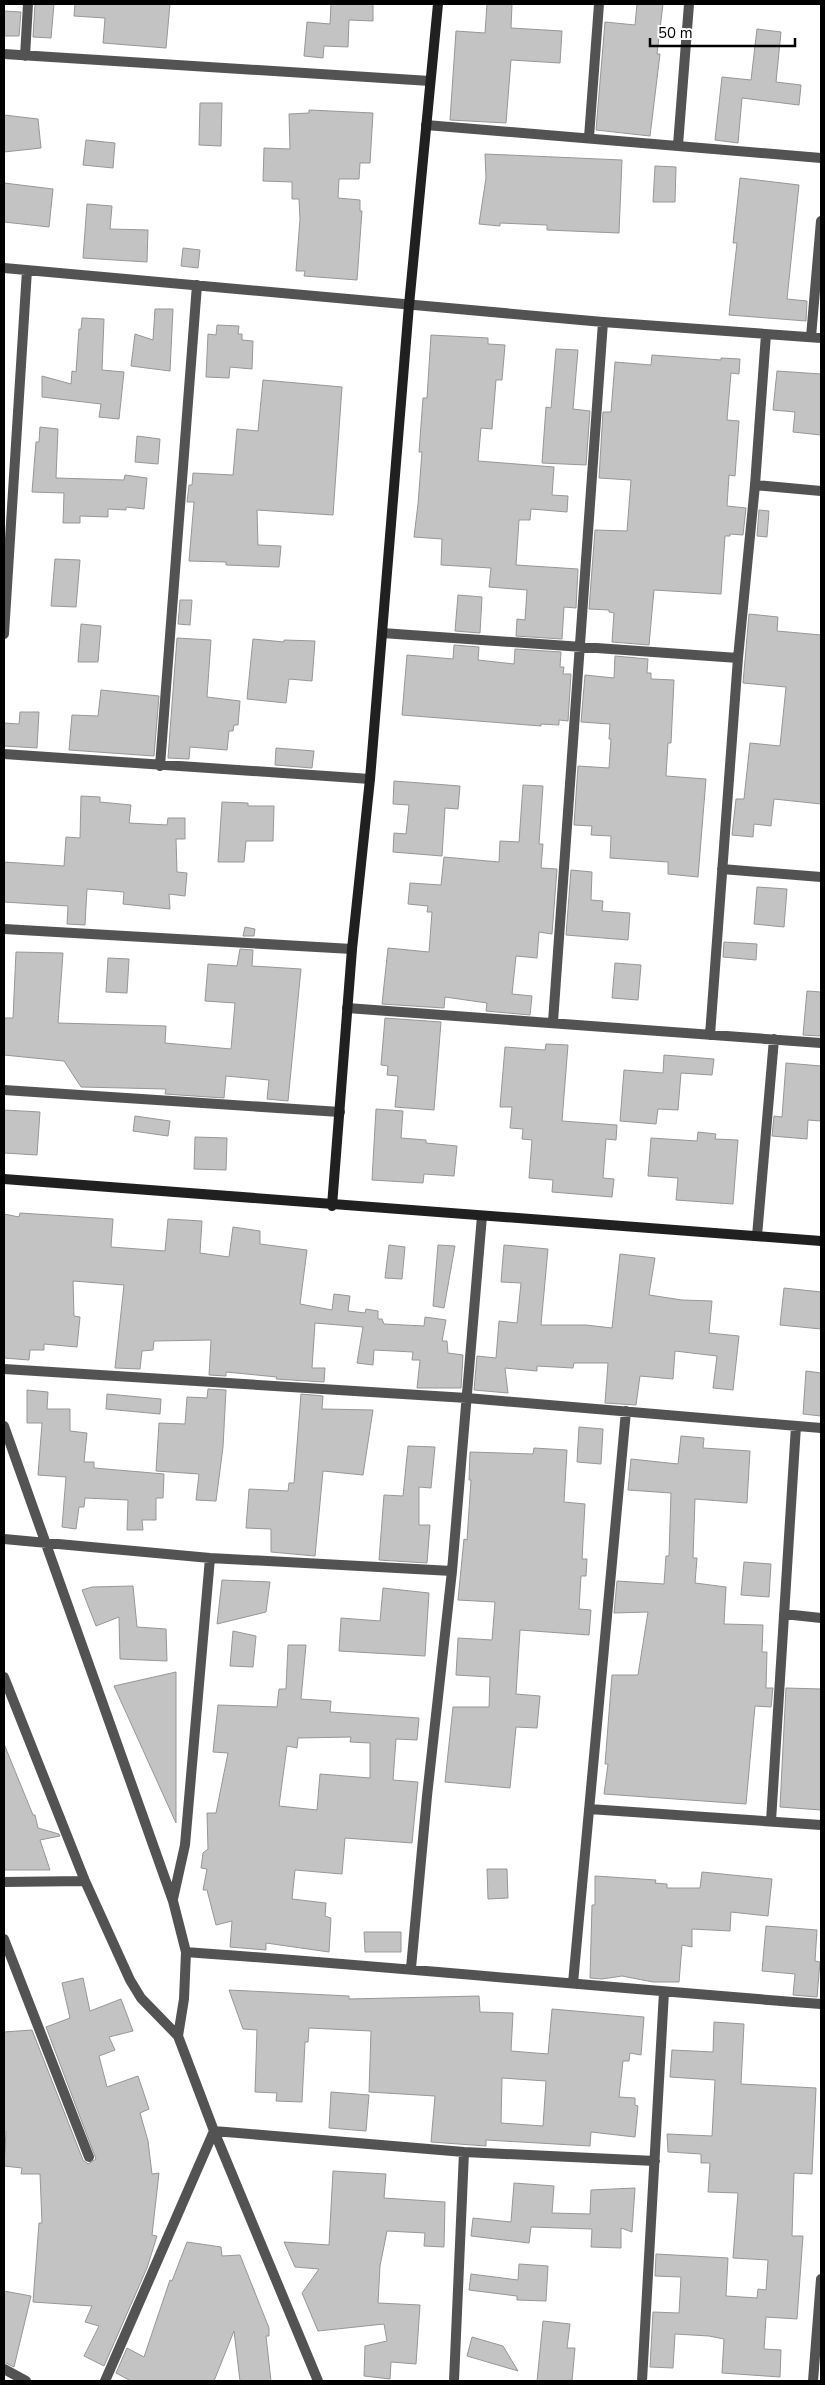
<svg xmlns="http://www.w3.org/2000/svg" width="825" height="2385" font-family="'Nunito Sans',sans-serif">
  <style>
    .building { fill: #c3c3c3; stroke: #979797; fill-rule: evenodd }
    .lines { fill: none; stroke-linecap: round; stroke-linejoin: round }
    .street { stroke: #535353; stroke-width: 10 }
    .secondary { stroke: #202020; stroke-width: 10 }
  </style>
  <rect width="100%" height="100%" fill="#fff"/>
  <!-- building -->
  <path class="building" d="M35 4H54L51 38 33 37Z
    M75 4H170L166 48 103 43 105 18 74 16Z
    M331 4H373V21L349 20 348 47 324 46 323 58 304 56 307 22 330 24Z
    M487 4H512L511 28 562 31 560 63 511 60 506 123 450 120 456 31 485 33Z
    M637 4H663L657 54H660L650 136 596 130 605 22 635 25Z
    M4 11 21 12 19 36H4Z
    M757 29 781 32 776 82 801 85 799 105 742 98 738 143 715 140 722 77 751 80Z
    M200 103H222L221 146 199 145Z
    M309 110 373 113 370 163H360L359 179H339L338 198 360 200V211H362L357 280 304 276 305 271H296L300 219 299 199H292V182L263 181 264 148 290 149 289 114 309 113Z
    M4 115 38 119 41 148 4 152Z
    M86 140 115 143 113 168 83 165Z
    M485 154 622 160 619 233 547 230V225L500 223V226L479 224 486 178Z
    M655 166 676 167 675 202H653Z
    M740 178 799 185 787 299 807 301 806 321 729 315 737 243H733Z
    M4 183 53 189 49 227 4 222Z
    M87 204 112 206 110 229 148 230 147 262 83 258Z
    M183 248 200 250 198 268 181 266Z
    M155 309H173L170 371 131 366 135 334 153 340Z
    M82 318 104 319 102 370 124 372 119 419 99 417 101 404 42 397V376L71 384 72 371 76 372 79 329H81Z
    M217 325 239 326 238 334H242V340L253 341 252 369 230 367 229 378 206 377 208 334 216 335Z
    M431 335 488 338V344L505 345 502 380H496L492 429 481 428 478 461 554 467 552 495 568 496 567 512 531 509 530 520H519L516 565 578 569 576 608 564 607 562 639 516 636 517 619 525 620 527 590 489 587 491 568 441 565 442 539 414 537 418 504 422 452H419L423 398H427Z
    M556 349 578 350 573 409 590 411 586 465 542 463 546 407 551 408Z
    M652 355 721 360V358L740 359 739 374 731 373 727 420 739 421 735 476 729 475 727 506 746 508 743 535 730 534V536H725L721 594 654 590 649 645 612 642 614 613 609 612V610L589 609 595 530 627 531 631 480 599 478 603 412H611L615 362 651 365Z
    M777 371 821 374V435L793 432 795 412 773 410Z
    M263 380 342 387 333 515 257 510 258 545 281 546 279 567 226 565V562L189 561 194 502H187L189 485H192L193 473 233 475 237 429 258 431Z
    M40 427 58 429 56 478 124 480 125 475 147 478 144 509 126 507V510L108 509V517L80 516V523H63L64 493 32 492 36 442H39Z
    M137 436 160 439 158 464 135 462Z
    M759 510 769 511 767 537 757 536Z
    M55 559 80 560 76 607 51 606Z
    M458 595 482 597 480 633 455 631Z
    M180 600H192L190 625 178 624Z
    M749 614 778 617 777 631 821 635V804L774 799 771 826 754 824 753 837 732 835 736 799H744L750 743 780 746 786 687 743 683Z
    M81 624 101 626 98 662H78Z
    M177 638 211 640 207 697 240 701 238 725H234L233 731H229L227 750 190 747 189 759 168 758Z
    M253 639 284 642V640L315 641 312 681 289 679 286 703 247 699Z
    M454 645 479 647 478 660 514 664 515 649 561 652 560 667H564L563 674H571L568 721 559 720V725L541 724V726L402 715 407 655 453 659Z
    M615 656 648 659 647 673H651V679L674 680 671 743H668L666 776 706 779 698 877 668 874V862L610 858 611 836 591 835 592 826 574 825 578 766 609 768 611 739H609L610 724 581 722 585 675 614 678Z
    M101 690 159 696 154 756 69 750 72 715 98 716Z
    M20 712H39L37 748 4 746V723L19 724Z
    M276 748 314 751 312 768 275 765Z
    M394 781 460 786 458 809 445 808 442 856 393 852 394 833 406 834 409 805 393 804Z
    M523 785 543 786 539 844H543L541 868 557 869 552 934 539 932 537 958 516 956 512 994 532 996 530 1015 486 1011 487 1003 445 997 444 1008 382 1004 388 948 429 952 432 912H427L428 906 408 904 410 883 441 885 444 857 499 862 500 841 519 842Z
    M81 796 100 797V802L131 805 129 823 167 825 168 818H185V839H176L177 872 187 873 185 896 169 894 170 909 123 904 124 892 87 889 85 925 67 924 68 906 4 902V862L64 866 66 837 80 838Z
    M222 802 248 803V806H274L273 841H246L244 862H218Z
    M571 870 592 872 591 900 603 901 602 911 630 913 628 940 566 935Z
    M757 887 787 889 784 927 754 924Z
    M245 927 255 929 254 936H243Z
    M724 942 757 944 756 960 723 957Z
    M240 949 253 950 252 966 301 969 288 1101 267 1099 269 1080 226 1076 224 1098 165 1094 166 1089 81 1087 64 1061 4 1055V1018H13L16 952 63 953 58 1023 166 1026 165 1043 231 1049 235 1003 205 1001 208 964 237 966Z
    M108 958 129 959 127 993 106 992Z
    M615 963 641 965 638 1000 612 998Z
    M807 991 821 992V1036L803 1035Z
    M385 1018 441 1022 434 1110 395 1107 398 1076 387 1075 388 1066 381 1065Z
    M546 1044 568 1045 562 1121 617 1125 616 1140 606 1139 603 1178 614 1179 612 1197 552 1192 553 1180 529 1178 532 1140 522 1139 523 1129 510 1128 512 1107H500L505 1047 545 1050Z
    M664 1055 714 1059 712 1075 681 1073 678 1110 658 1109 656 1124 620 1121 624 1070 663 1073Z
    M786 1063 821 1066V1121L808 1120 807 1139 772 1136 774 1116 782 1117Z
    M376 1109 403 1111 401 1138 426 1140V1143L457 1146 454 1176 424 1174 423 1183 372 1180Z
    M4 1110 40 1112 37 1155 4 1153Z
    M135 1116 170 1121 168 1136 133 1131Z
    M698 1132 716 1134 715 1139 738 1140 733 1204 676 1200 678 1178 648 1176 651 1138 697 1141Z
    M195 1137 227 1138 226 1170 194 1169Z
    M20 1213 113 1219 111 1247 165 1251 168 1219 202 1221 200 1253 229 1257 233 1227 260 1231V1244L307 1250 300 1304 332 1310 334 1294 350 1296 348 1311 365 1313 366 1309 378 1311V1319H382L384 1324 424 1326 425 1317 446 1320 442 1341H447L448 1353 463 1355 461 1388H417L420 1360H412L413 1352 374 1350 373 1365 357 1363 363 1327 315 1323 312 1368H325L324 1382 276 1379 277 1377 226 1372V1376L209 1375 211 1340 154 1341 153 1350 142 1351 140 1369 115 1368 124 1285 73 1281 74 1316 80 1317 77 1347 44 1344V1350H30L29 1360 4 1358V1214L19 1217Z
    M389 1245 405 1247 402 1279 385 1278Z
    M438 1245 455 1246 444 1308 433 1306Z
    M504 1245 548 1249 541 1325H586L612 1328 620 1254 655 1258 649 1295 682 1300 712 1301 709 1333 739 1336 733 1390 713 1388 717 1356 675 1351 673 1379 640 1376 636 1405 605 1403 608 1363H574L573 1368 537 1366V1371L505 1368 508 1393 474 1390 477 1356 496 1358 499 1321 517 1323 521 1283 501 1282Z
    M784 1288 821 1292V1329L780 1325Z
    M806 1371 821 1373V1416L803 1414Z
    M208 1389 226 1390 223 1447 216 1501 196 1500 199 1474 156 1471 159 1423 185 1424 187 1397 207 1398Z
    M27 1390 48 1392 47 1409H70V1431L87 1433 84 1462H94V1468L164 1474 163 1498H156V1520H142L143 1530H127L128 1500 85 1498 84 1507H79L76 1529 62 1527 66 1477 38 1475 42 1423H27Z
    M107 1394 161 1399 160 1414 106 1409Z
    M301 1394 323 1396 322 1409 373 1410 363 1475 323 1471 315 1556 271 1552V1529L246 1528 249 1489 288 1491 289 1483H294Z
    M579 1427 603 1429 601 1464 577 1462Z
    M681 1436 704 1438 703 1448 750 1451 747 1503 695 1499 693 1558H697L695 1583 726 1587 724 1624 763 1625 762 1652H767L766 1688H773L771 1707 755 1706 746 1804 604 1794 608 1764H605L612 1675H638L648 1612 614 1613 617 1581 664 1584 666 1556H669L671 1493 628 1490 631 1459 678 1464Z
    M408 1446 435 1447 431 1488 419 1487V1525H430L427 1563 379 1560 384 1495 403 1496Z
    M534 1448 567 1450 564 1502 585 1504 582 1559H587L586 1576H581L579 1609 591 1610 589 1635 520 1630 516 1694 540 1696 537 1728 516 1727 510 1788 445 1782 453 1707H489L490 1677 456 1675 458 1638 492 1640 495 1602 458 1600 464 1539 467 1540 471 1480H469L470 1452 533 1454Z
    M744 1562 771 1564 769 1597 741 1595Z
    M222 1580 270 1582 266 1612 217 1624Z
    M133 1586 137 1627 166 1629 167 1661 120 1659 119 1617 96 1626 82 1590 92 1587Z
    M383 1588 429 1593 425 1656 339 1651 341 1618 380 1621Z
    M233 1631 256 1636 253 1667 230 1666Z
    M288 1645H306L301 1699 331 1701 330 1712 419 1718 417 1740 396 1739 393 1780 418 1782 412 1843 345 1838 342 1874 295 1870 292 1899 326 1903 325 1916 331 1918 329 1952 266 1943V1950L230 1947 232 1921 216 1925 207 1890H203L207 1869 201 1868 203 1853 208 1849 207 1813H216L228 1753 213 1752 218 1705 277 1707 279 1689H286ZM351 1737 350 1742 370 1743V1778L320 1774 317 1810 279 1806 287 1746 297 1748 298 1738Z
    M176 1672V1823L114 1686Z
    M786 1688 821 1689V1810L780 1807Z
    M4 1744 33 1815H35L38 1828 59 1834 60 1836 40 1840 50 1870H4Z
    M487 1869H507L508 1898 488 1899Z
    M702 1872 772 1879 768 1916 731 1912 730 1931 692 1929V1947L682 1945 679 1982H653L622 1976 602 1979 590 1978 592 1905H595V1876L656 1880 655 1883 667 1884V1888H700Z
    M766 1926 817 1930 815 1961 820 1962 817 1997 793 1995 795 1974 762 1971Z
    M364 1932H401V1952H365Z
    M83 1978 90 2011 121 1999 133 2031 109 2037 115 2050 99 2056 107 2087 138 2076 149 2109 140 2113 148 2141 152 2174 159 2173 152 2235 157 2236 147 2268 104 2366 84 2356 99 2326 85 2322 92 2306 33 2302 39 2223H42L40 2174H21L22 2168 4 2166 6 2132 4 2131V2032L32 2030 83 2160 88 2164 96 2159 46 2027 70 2018 62 1983Z
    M229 1990 349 1996V1999L479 1996 480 2012 513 2013 511 2051 548 2054 552 2009 644 2017 641 2055 630 2053 629 2061H623L619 2097 635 2098V2105L638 2106 635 2137 591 2132 590 2146 486 2140V2146L431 2142 435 2096 369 2092 371 2031 309 2028 308 2042H305L302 2102 276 2101 277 2093 255 2092 257 2030 243 2029ZM502 2078 546 2081 543 2126 501 2123Z
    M714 2022 744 2024 741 2084 816 2088 812 2174 794 2173 792 2236H803L797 2319 766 2317 764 2349 781 2350 780 2377 722 2373 724 2339 709 2336 675 2334 673 2368 650 2367 653 2312 679 2313 681 2277 655 2276 656 2254 728 2258 726 2296 757 2298 758 2289 766 2290 768 2260 733 2258 738 2193 708 2192 710 2163H701V2154L668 2152 667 2134 712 2136 715 2080 670 2077 672 2050 713 2052Z
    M331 2092 369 2095 366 2131 329 2128Z
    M333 2171 386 2174 384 2198 445 2202 444 2247 424 2246 425 2233 387 2231 380 2266 378 2303 420 2305 416 2364 391 2362 390 2379 364 2376 365 2346 387 2341 384 2324 318 2331 302 2293 319 2269 295 2267 284 2242 329 2245Z
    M514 2183 554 2186 552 2213 590 2214 591 2190 635 2188 632 2232 621 2228V2248L591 2247 592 2229 531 2227 529 2243 471 2236 473 2218 511 2222Z
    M187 2242 221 2247 222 2256 240 2255 269 2328V2336H266L271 2381H240L234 2331 214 2381H131L116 2373 127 2348 144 2357 170 2280 172 2281Z
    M519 2264 548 2266 546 2301 517 2300V2296L469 2290 471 2274 518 2280Z
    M4 2291 31 2296 14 2367 4 2362Z
    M543 2321 570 2324 567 2348H575L572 2381H537Z
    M472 2337 503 2346 518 2371 467 2356Z"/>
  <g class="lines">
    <!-- street -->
    <path class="street" d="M4 54 430 81
      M25 56 28 4
      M426 125 821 158
      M589 137 599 4
      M678 145 689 4
      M4 268 603 322 821 338
      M811 337 821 221
      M755 485 821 491
      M382 633 738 658
      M4 634 27 270
      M4 754 370 779
      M160 766 197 285
      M722 869 821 877
      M4 929 352 949
      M347 1008 821 1043
      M553 1022 603 322
      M710 1035 738 658 755 485 766 334
      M4 1090 340 1112
      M757 1236 774 1039
      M4 1369 467 1398 821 1428
      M4 1426 173 1901 186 1952 184 1999 178 2036
      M4 1539 210 1558 452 1571
      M784 1614 821 1618
      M4 1677 85 1881 130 1980 141 1998 178 2036 214 2131 318 2381
      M589 1809 821 1825
      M771 1821 796 1426
      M4 1882 85 1881
      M173 1899 185 1845 210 1558
      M4 1939 89 2157
      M186 1952C398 1967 609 1988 821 2004
      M411 1968 427 1796 452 1571 482 1216
      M573 1983 626 1411
      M214 2131 464 2152 655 2161
      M4 2369 26 2381
      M105 2381 214 2131
      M454 2381 464 2152
      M642 2381 664 1992
      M813 2381 821 2279"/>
    <!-- secondary -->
    <path class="secondary" d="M4 1179 821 1241
      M332 1206 352 949 370 779 409 305 438 4"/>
  </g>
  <!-- border -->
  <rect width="825" height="2385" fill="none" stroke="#000000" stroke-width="10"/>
  <!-- scale -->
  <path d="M650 38v8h145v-8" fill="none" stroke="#000000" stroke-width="2.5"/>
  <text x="658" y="38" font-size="15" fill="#000000" stroke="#ffffff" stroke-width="4" paint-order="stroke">50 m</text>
</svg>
